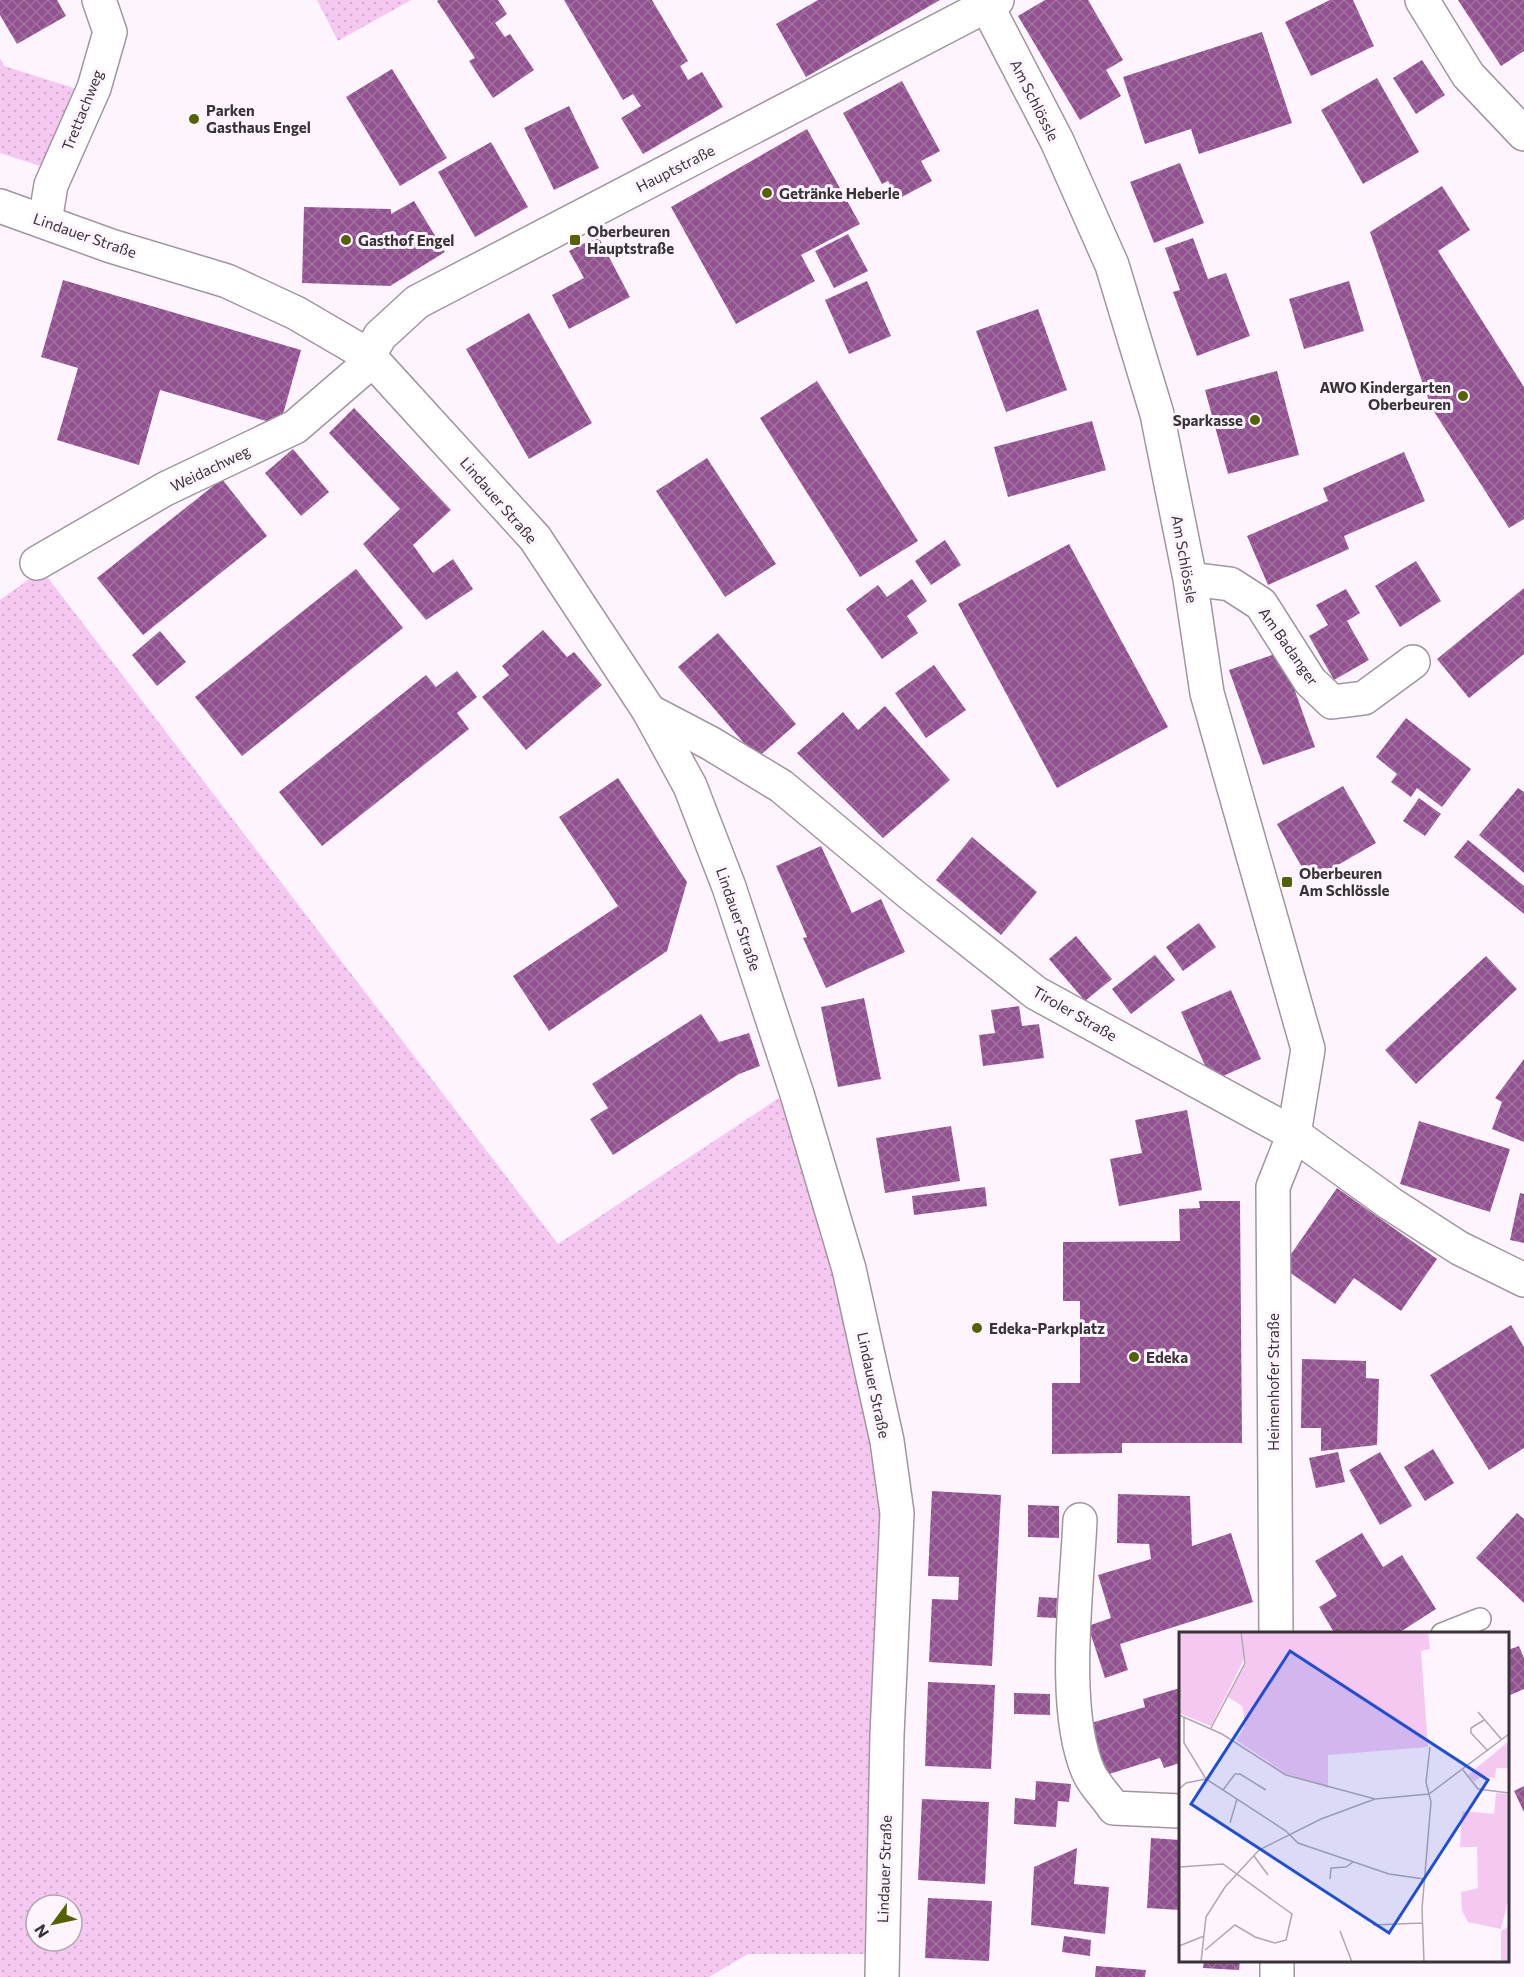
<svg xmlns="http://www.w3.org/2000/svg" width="1524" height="1977" font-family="Commissioner,sans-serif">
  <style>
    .green { fill: url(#green-dots); fill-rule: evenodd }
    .building { fill: url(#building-cross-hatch) }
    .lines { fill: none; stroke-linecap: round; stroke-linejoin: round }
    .service-casing { stroke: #a196a0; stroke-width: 24 }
    .minor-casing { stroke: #a196a0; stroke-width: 36 }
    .secondary-casing { stroke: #a196a0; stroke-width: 36 }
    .service { stroke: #fff; stroke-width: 21 }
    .minor { stroke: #fff; stroke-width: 33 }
    .secondary { stroke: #fff; stroke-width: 33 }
    .poi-dot { fill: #556204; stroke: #fef4fd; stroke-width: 2 }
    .labels { text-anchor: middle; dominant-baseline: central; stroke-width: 6; stroke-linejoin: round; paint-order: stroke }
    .street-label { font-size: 15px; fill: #383337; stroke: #fef4fd }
    .poi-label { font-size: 15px; font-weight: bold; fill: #383337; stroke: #fef4fd; text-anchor: start }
    .inset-road { fill: none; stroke: #afa7ae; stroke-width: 1.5 }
    .view { fill: #1d4ed8; fill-opacity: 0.15; stroke: #1d4ed8; stroke-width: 3 }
    .inset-edge { fill: none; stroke: #383337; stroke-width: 3 }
  </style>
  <defs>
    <pattern id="green-dots" width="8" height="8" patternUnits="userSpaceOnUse" patternTransform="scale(1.5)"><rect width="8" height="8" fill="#f5c8f2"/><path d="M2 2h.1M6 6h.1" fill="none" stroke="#d3acd0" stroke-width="1.8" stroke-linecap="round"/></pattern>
    <pattern id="building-cross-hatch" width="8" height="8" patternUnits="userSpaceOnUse" patternTransform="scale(1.5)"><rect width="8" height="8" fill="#925190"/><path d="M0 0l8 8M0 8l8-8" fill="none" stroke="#a1739f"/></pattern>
  </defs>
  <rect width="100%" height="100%" fill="#fef4fd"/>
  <!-- green -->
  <path class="green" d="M317 0H411L338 41Z
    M0 58 4 66 80 90 55 171 0 153Z
    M42 570 558 1244 785 1094 835 1270 874 1440 882 1515 865 1954H748L709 1977H0V600ZM36 1905H72V1941H36Z"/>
  <!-- building -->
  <path class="building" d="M0 0H57L66 16 17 44 0 15Z
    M439 0H498L507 14 495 23 505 37 510 34 534 70 493 98 469 61 475 58 437 1Z
    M564 0H652L688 61 680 66 688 80 702 72 723 107 643 154 621 118 641 106 633 94 623 100Z
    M818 0H940L806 77 776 24Z
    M1045 0H1088L1123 60 1106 70 1121 96 1080 120 1018 16Z
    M1330 0H1353L1374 46 1311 76 1285 22Z
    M1458 0H1524V51L1501 66Z
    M1262 32 1292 123 1199 154 1191 129 1145 144 1123 77Z
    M1422 60 1445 95 1416 114 1393 78Z
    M392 69 447 158 400 186 346 97Z
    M1377 78 1419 152 1363 184 1321 110Z
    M902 81 940 151 921 161 932 181 898 199 888 181 882 184 843 113Z
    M569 106 599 168 554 190 524 128Z
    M807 129 860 224 801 255 815 281 736 324 671 207Z
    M491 142 528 207 475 237 438 172Z
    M1180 163 1204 223 1154 243 1130 182Z
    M1442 186 1470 230 1438 251 1524 387V519L1509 528 1431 407 1370 232Z
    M414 201 445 252 390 286 302 283 304 207 391 209V214Z
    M848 234 868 271 834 288 815 251Z
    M598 236 630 297 569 329 552 295 584 278 569 251Z
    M1193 238 1208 279 1226 273 1250 336 1197 356 1173 292 1180 290 1165 248Z
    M63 280 301 350 280 425 160 390 139 465 57 440 78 368 41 357Z
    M867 281 891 336 849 354 825 300Z
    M1349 281 1364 331 1304 349 1289 299Z
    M1038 309 1067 390 1006 412 976 331Z
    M529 313 592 423 529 459 466 349Z
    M1277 371 1299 455 1228 474 1205 390Z
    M817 381 918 541 860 577 760 418Z
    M354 408 451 510 413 545 433 573 453 559 473 589 426 620 363 544 400 509 329 433Z
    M1092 421 1106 470 1008 497 994 447Z
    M293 449 329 492 301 516 265 473Z
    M1404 452 1425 501 1344 536 1349 549 1268 585 1247 536 1328 501 1323 488Z
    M707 458 776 564 725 597 656 491Z
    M222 479 267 536 143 635 97 578Z
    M945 540 961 565 931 585 915 561Z
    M1069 544 1168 727 1057 788 958 604Z
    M1416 561 1441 601 1400 627 1375 586Z
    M356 569 403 628 242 756 195 697Z
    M912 579 927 601 907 616 918 633 882 659 846 609 878 585 887 597Z
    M1524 588V654L1469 698 1437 659Z
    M1346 589 1360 613 1347 621 1369 660 1334 680 1309 636 1328 625 1316 605Z
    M543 630 567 657 574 652 602 685 526 750 482 697 509 675 502 666Z
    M160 631 186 662 157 686 132 655Z
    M718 633 796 724 757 758 678 667Z
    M1281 652 1315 747 1263 765 1229 670Z
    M934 665 966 710 926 738 895 693Z
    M457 671 477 697 457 713 469 729 322 846 279 792 426 675 436 687Z
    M885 706 950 780 883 838 797 753 843 712 858 730Z
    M1406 718 1471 769 1442 807 1417 788 1411 797 1391 782 1397 774 1376 757Z
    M618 778 687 882 667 951 549 1031 513 976 618 906 559 817Z
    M1343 786 1376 843 1310 881 1277 824Z
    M1518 788 1524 792V873L1479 835Z
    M1419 798 1441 814 1425 836 1403 821Z
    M972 837 1037 892 1001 935 936 880Z
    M1468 840 1524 886V914L1454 857Z
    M821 846 852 913 881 899 905 952 826 988 803 938 807 937 776 866Z
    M1199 923 1216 947 1183 971 1166 947Z
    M1076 936 1112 979 1085 1001 1049 959Z
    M1155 955 1175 980 1131 1014 1112 989Z
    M1486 956 1517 989 1416 1084 1385 1050Z
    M1231 990 1261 1059 1212 1081 1181 1012Z
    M864 998 881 1079 838 1087 821 1007Z
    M1019 1006 1022 1026 1039 1024 1044 1058 983 1066 979 1035 995 1033 991 1010Z
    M701 1014 719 1042 749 1033 760 1066 739 1074 613 1155 590 1119 608 1108 592 1084Z
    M1524 1059V1142L1492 1129 1502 1102 1495 1098Z
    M1187 1110 1202 1190 1119 1206 1110 1159 1142 1153 1135 1120Z
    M1419 1121 1510 1149 1490 1212 1400 1184Z
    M951 1126 960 1181 885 1193 876 1138Z
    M985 1187 987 1206 914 1215 912 1196Z
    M1337 1188 1437 1259 1401 1311 1354 1278 1335 1304 1282 1267Z
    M1520 1193 1524 1194V1243L1510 1240Z
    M1199 1201H1240L1242 1443H1122V1453L1052 1454V1383H1080V1301H1063V1242L1180 1241 1179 1209 1200 1208Z
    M1511 1325 1524 1347V1448L1489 1470 1430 1375Z
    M1302 1359 1366 1361V1378L1379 1379 1377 1445 1321 1451V1428H1301Z
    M1433 1449 1454 1483 1425 1501 1404 1467Z
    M1338 1452 1345 1482 1316 1488 1309 1458Z
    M1380 1452 1412 1506 1380 1525 1349 1470Z
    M932 1491 1001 1495 992 1666 929 1662 932 1599 958 1600 959 1577 928 1576Z
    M1118 1494 1190 1496 1192 1546 1231 1533 1253 1602 1120 1644 1128 1670 1105 1678 1088 1626 1111 1618 1098 1575 1151 1559 1149 1544 1117 1543Z
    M1028 1505 1059 1506V1538L1028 1537Z
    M1517 1513 1524 1519V1603L1476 1558Z
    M1362 1533 1383 1567 1402 1555 1436 1609 1397 1634H1335L1319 1607 1337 1596 1315 1561Z
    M1039 1597 1057 1598 1056 1618 1037 1617Z
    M1519 1646 1524 1658V1689L1508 1696V1650Z
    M928 1682 995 1685 991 1769 925 1766Z
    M1180 1688V1763L1164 1768 1160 1758 1106 1775 1091 1723 1145 1707 1143 1699Z
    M1014 1693 1050 1694V1715L1014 1714Z
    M1036 1781 1071 1784 1069 1802 1058 1801 1056 1827 1014 1824 1015 1798 1035 1800Z
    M1524 1786V1812L1514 1791Z
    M922 1799 989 1802 985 1884 918 1880Z
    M1151 1838 1180 1840V1910L1147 1908Z
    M1077 1848 1074 1884 1109 1887 1105 1934 1031 1925 1034 1867Z
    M928 1898 992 1901 989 1961 925 1958Z
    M1064 1936 1091 1940 1090 1956 1062 1952Z
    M1204 1960H1240L1239 1970 1203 1968Z
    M1096 1966 1146 1970 1145 1977H1095Z"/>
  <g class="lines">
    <!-- service casing -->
    <g class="service-casing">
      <path id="service" d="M1442 1634 1480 1619"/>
    </g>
    <!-- minor casing -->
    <g class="minor-casing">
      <path id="minor" d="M1422 0 1468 75 1524 134
        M987 6 1057 141 1112 265 1157 414 1190 579 1207 693 1308 1049 1294 1134 1273 1187 1276 1634
        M45 221 51 185 94 88 110 32 99 0
        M37 563 165 489 295 427 360 371 380 336 417 302 997 0
        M1190 579 1230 584 1261 604 1310 681 1332 702 1364 698 1413 662
        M649 711 710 743 781 786 912 895 1036 993 1294 1134 1391 1204 1459 1248 1524 1280
        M1080 1520C1077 1590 1061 1708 1088 1771 1093 1784 1106 1796 1114 1808L1180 1811
        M1277 1977V1960"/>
    </g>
    <!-- secondary casing -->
    <g class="secondary-casing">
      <path id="secondary" d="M0 206 111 246 227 281 296 313 368 355 535 538 649 711 690 786 729 887 797 1094 849 1269 887 1441 897 1513 887 1735 882 1977"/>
    </g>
    <!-- service -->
    <use href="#service" class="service"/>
    <!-- minor -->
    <use href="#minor" class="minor"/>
    <!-- secondary -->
    <use href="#secondary" class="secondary"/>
  </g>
  <!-- markers -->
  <g class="poi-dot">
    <circle cx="194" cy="119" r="6"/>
    <circle cx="767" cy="193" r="6"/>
    <circle cx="346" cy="240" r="6"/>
    <rect x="569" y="234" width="12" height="12" rx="3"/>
    <circle cx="1463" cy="396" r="6"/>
    <circle cx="1255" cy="420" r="6"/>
    <rect x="1281" y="876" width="12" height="12" rx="3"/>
    <circle cx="977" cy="1328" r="6"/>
    <circle cx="1134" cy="1357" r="6"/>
  </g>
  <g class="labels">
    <!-- street labels -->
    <g class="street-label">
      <text transform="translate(1035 100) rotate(63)">Am Schlössle</text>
      <text transform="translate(82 110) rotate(-68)">Trettachweg</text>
      <text transform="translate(675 168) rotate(-27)">Hauptstraße</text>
      <text transform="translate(85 235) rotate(19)">Lindauer Straße</text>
      <text transform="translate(210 468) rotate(-26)">Weidachweg</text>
      <text transform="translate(499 500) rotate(49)">Lindauer Straße</text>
      <text transform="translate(1185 559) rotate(80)">Am Schlössle</text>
      <text transform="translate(1289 646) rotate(55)">Am Badanger</text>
      <text transform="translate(739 919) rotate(71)">Lindauer Straße</text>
      <text transform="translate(1075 1013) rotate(30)">Tiroler Straße</text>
      <text transform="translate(1273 1382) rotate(-90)">Heimenhofer Straße</text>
      <text transform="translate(874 1385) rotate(78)">Lindauer Straße</text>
      <text transform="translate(884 1869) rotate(-88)">Lindauer Straße</text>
    </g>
    <!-- poi labels -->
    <g class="poi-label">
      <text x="206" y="110">Parken<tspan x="206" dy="17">Gasthaus Engel</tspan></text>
      <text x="779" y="193">Getränke Heberle</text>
      <text x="587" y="231">Oberbeuren<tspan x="587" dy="17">Hauptstraße</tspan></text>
      <text x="358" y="240">Gasthof Engel</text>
      <text x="1451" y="387" text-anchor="end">AWO Kindergarten<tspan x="1451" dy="17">Oberbeuren</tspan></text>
      <text x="1243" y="420" text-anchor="end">Sparkasse</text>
      <text x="1299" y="873">Oberbeuren<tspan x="1299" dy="17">Am Schlössle</tspan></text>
      <text x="989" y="1328">Edeka-Parkplatz</text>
      <text x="1146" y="1357">Edeka</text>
    </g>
  </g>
  <!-- overview -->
  <g transform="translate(1179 1632)">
    <rect width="330" height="330" fill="#fef4fd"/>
    <path d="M0 0H61L66 25 32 94 0 81ZM62 0H249L251 17 242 19 249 115 149 123V156L108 142 57 108 65 96V83L63 74 49 65 67 31ZM330 109V136H317L316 146 303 144 295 150 289 143ZM317 161 330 162V265L322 297 289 290 283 279 282 260 299 256 298 215H281L283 179 315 182Z" fill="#f5c8f2"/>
    <path d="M330 294V330H322V299Z" fill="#f5c8f2"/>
    <path class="inset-road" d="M299 80 323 108M0 83 43 102 107 143 196 167 250 162 330 102M5 85V111L27 147 107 199 119 211 210 242 245 247M305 88 292 96V101L309 119M32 96 66 31 62 0M284 138 299 157 330 161M0 157 7 151 27 147M44 158 56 142H61L87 158M51 191 58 167M75 224 89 243M0 235 44 232 113 282 107 308 96 311 76 305 56 293 26 318M151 247 152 236 167 235 174 230M194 293 243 291M161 299 173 330M0 314 25 304M22 330 27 285 46 255 80 218 142 187 196 167M245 330 243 277 252 170 247 150 251 115"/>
    <path class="view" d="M111 19 309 148 210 301 12 172Z"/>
    <rect width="330" height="330" class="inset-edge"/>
  </g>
  <!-- north arrow -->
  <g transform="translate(54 1923) rotate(237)"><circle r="28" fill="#fef4fd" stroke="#afa7ae" stroke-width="1.5"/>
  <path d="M0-4.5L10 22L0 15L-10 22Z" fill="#556204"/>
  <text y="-9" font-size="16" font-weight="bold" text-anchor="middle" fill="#383337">N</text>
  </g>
</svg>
